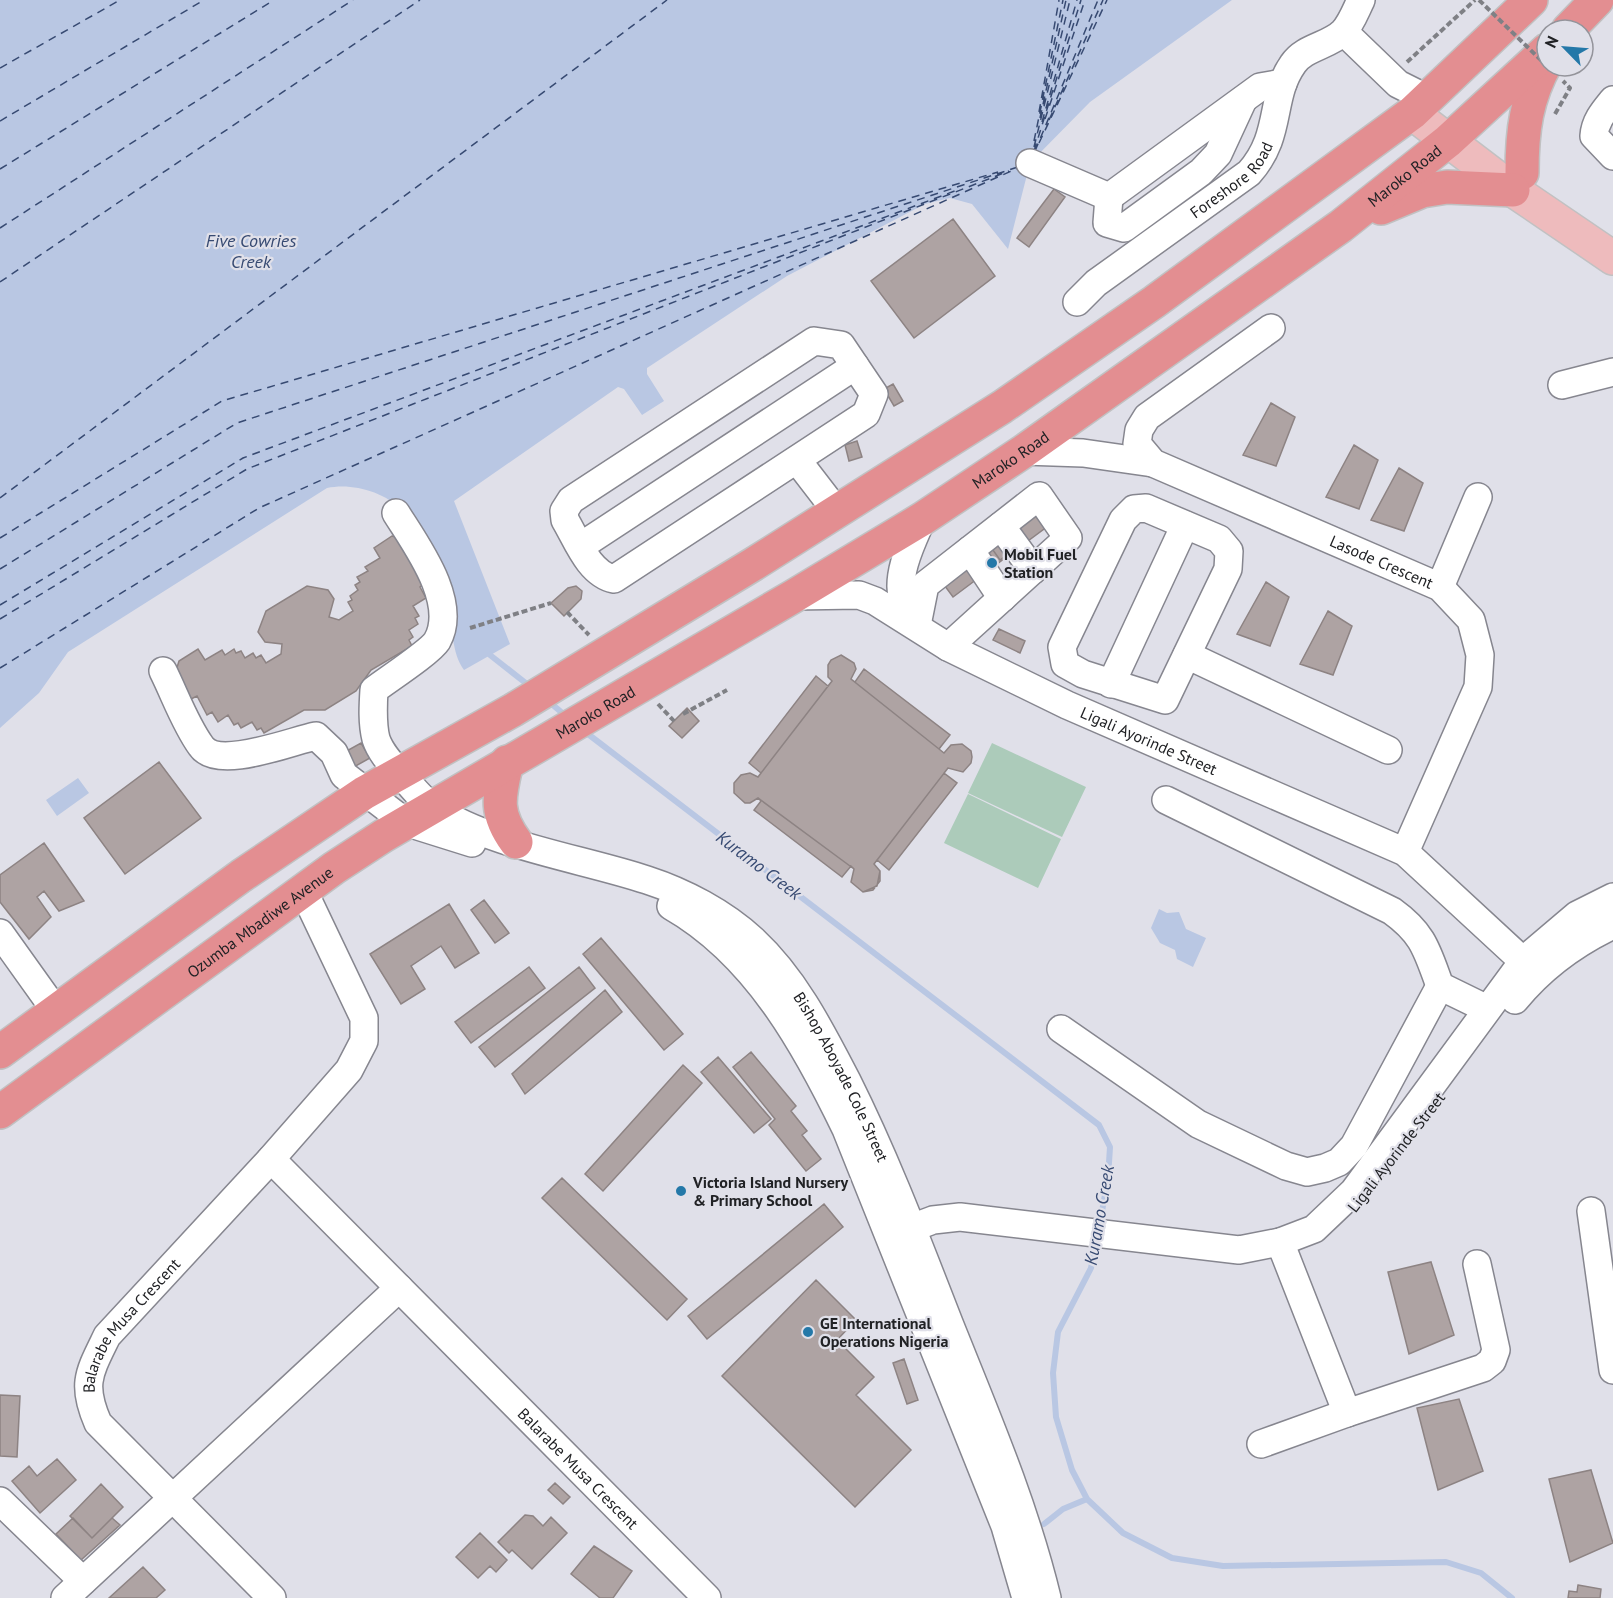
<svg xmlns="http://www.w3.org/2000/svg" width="1613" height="1598" font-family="'PT Sans',sans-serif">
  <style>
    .green { fill: #accbba }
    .water { fill: #b9c7e3 }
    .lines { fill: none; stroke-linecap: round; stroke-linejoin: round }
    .stream { stroke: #b9c7e3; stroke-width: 6 }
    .ferry { stroke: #374a72; stroke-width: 1.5; stroke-dasharray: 8 6; stroke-linecap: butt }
    .building { fill: #aea3a3; stroke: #8d8383; stroke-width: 1.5 }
    .minor-casing { stroke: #86868f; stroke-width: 30 }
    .major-casing { stroke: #c1c1c2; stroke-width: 36 }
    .highway-casing { stroke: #c1c1c2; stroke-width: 36 }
    .path { stroke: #7f8085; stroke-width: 4; stroke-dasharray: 6 3; stroke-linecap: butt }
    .minor { stroke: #fff; stroke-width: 27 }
    .major { stroke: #eebbbd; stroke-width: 33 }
    .highway { stroke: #e38e91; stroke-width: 33 }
    .path-bridge { stroke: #7f8085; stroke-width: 4; stroke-dasharray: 6 3; stroke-linecap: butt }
    .poi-dot { fill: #2478a8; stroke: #e0e0e9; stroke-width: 2 }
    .labels { text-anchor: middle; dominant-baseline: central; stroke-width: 4.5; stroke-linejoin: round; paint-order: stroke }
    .street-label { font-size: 16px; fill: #212225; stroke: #e0e0e9 }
    .poi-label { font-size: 16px; font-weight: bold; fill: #212225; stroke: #e0e0e9; text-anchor: start }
    .water-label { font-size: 18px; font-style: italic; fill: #374a72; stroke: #e0e0e9 }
  </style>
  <rect width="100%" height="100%" fill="#e0e0e9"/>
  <!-- green -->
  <path class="green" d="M992 743 1086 787 1062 837 968 793Z
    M968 794 1061 839 1038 888 944 843Z"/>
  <!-- water -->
  <path class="water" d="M0 0H1232L1090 102 1030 163 1008 249 972 204 950 198 925 204 787 276 647 368V374L664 401 642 415 624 389 618 387 454 501 510 644 464 670C451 652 454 629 447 609 440 587 421 538 409 519 393 494 355 482 327 488L68 652 39 693 0 728Z
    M78 778 89 793 57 816 46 800Z
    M1159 909 1167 913 1179 912 1186 929 1206 938 1193 967 1177 959 1175 950 1160 943 1151 928Z"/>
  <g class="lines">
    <!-- stream -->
    <path class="stream" d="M490 655 532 688
      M547 700 567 717
      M584 731 1099 1125 1110 1147 1108 1178 1099 1228
      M1096 1241 1091 1268 1058 1332 1053 1373 1056 1417 1072 1470 1087 1499 1123 1533 1172 1558 1223 1566 1446 1562 1481 1573 1512 1598
      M1044 1524 1063 1509 1087 1499"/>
    <!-- ferry -->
    <path class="ferry" d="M0 68 120 0
      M1039 112 1059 0
      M1040 118 1066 0
      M1045 119 1085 0
      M1049 120 1103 0
      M0 121 204 0
      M1042 122 1077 0
      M1034 141 1063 0
      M1039 143 1107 0
      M1034 147 1070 0
      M1034 151 1081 0
      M1035 151 1098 0
      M0 169 274 0
      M0 228 353 0
      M0 282 420 0
      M0 498 667 0
      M0 538 222 401 998 172
      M0 569 237 423 1018 167
      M0 605 243 458 960 189
      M0 619 247 469 1009 171
      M0 668 259 508 1018 168"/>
  </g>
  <!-- building -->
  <path class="building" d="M1054 189 1065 197 1029 247 1017 238Z
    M953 219 995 276 914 338 871 281Z
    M893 384 903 401 894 406 884 389Z
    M1271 403 1295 417 1276 466 1243 455Z
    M857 441 862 457 849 461 845 445Z
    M1354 445 1378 460 1359 509 1326 497Z
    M1399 468 1423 483 1404 531 1371 520Z
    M1028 498 1048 526 953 597 933 570Z
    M392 536 414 542 425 583 420 587 426 598 413 606 419 616 415 618 418 624 409 630 413 637 409 640 412 646 371 670 356 691 325 710H304L264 733 261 728 257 730 252 722 241 728 238 723 234 725 228 715 218 722 212 712 207 715 197 696 183 703 172 684 179 661 198 649 205 660 222 650 225 655 234 649 236 653 241 651 245 658 253 653 256 658 261 655 266 663 281 654 282 644 265 642 258 632 266 611 307 586 328 590 334 599 329 617 339 620 353 611 348 602 352 600 350 596 358 590 355 585 360 582 357 577 368 571 365 567 380 558 374 548Z
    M983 536 1016 548 1000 560Z
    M1266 582 1289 597 1270 646 1237 634Z
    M576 586 582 591 581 599 564 616 551 603 568 588Z
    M1328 611 1352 626 1333 675 1300 664Z
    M999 629 1025 641 1020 653 993 640Z
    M841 655 854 663 856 669 851 679 855 682 864 669 950 735 939 749 944 753 951 745 962 744 971 751 972 757 971 763 963 772 948 768 944 773 957 783 889 870 877 860 874 864 880 871V881L873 890 863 892 851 882 854 869 851 866 842 877 754 810 761 801 758 798 750 803H745L734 793V783L741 775 750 773 758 777 761 773 749 763 816 676 828 686 832 681 828 677V665L831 660Z
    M841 655 854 663 856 669 851 679 939 749 944 753 951 745 962 744 971 751 972 757 971 763 963 772 948 768 874 864 880 871 877 886 863 892 851 882 854 869 758 798 750 803H745L734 793V783L741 775 750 773 758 777 761 773 832 681 828 677V665L831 660Z
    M687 708 699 721 682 738 669 726Z
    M361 743 370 758 352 768 343 753Z
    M159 762 201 818 125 874 84 818Z
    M44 843 84 901 59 911 44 891 37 897 51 917 29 939 0 902V875Z
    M484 900 509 933 495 943 471 910Z
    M449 904 479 953 455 968 441 946 411 966 425 989 401 1004 370 954Z
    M601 938 683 1034 664 1050 583 954Z
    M529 967 545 988 471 1043 455 1022Z
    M579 967 595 988 495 1067 479 1047Z
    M605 990 622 1012 525 1094 512 1074Z
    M751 1052 796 1106 791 1111 807 1131 802 1135 821 1159 806 1171 769 1125 775 1119 733 1067Z
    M718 1057 771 1119 754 1133 701 1072Z
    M683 1065 702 1083 603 1191 585 1174Z
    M562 1178 687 1299 667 1320 542 1198Z
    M824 1204 843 1227 707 1339 688 1316Z
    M1431 1262 1454 1335 1409 1354 1388 1272Z
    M816 1280 856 1320 837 1340 874 1377 856 1395 911 1450 855 1507 722 1376Z
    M904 1359 918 1400 907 1404 893 1363Z
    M0 1395 20 1396 17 1457 0 1456Z
    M0 1395 20 1396 17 1457 0 1456Z
    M1459 1399 1483 1471 1438 1490 1417 1408Z
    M57 1459 76 1480 40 1513 12 1481 29 1466 37 1476Z
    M1591 1470 1613 1543 1570 1562 1549 1479Z
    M555 1483 570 1497 563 1504 548 1490Z
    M101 1484 123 1507 92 1538 70 1516Z
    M525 1515 533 1516 543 1526 551 1517 567 1533 532 1569 512 1550 509 1553 498 1542Z
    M73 1518 92 1538 112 1518 120 1525 81 1560 56 1534Z
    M480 1533 507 1560 496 1572 490 1566 478 1578 456 1557Z
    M594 1546 632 1571 613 1598H600L571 1574Z
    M143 1567 165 1590 156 1598H109Z
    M1578 1585 1601 1589 1600 1598H1568L1569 1591 1577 1592Z"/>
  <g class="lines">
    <!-- minor casing -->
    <g class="minor-casing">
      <g id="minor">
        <path d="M1344 32 1398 84 1428 99"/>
        <path d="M1613 100C1604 111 1595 121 1594 136L1613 156"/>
        <path d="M1030 163 1109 197 1260 87 1283 83"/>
        <path d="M1109 197 1107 223 1124 228 1201 172 1218 154 1243 100"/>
        <path id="s1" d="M1077 302 1096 283 1249 173C1283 135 1269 98 1293 64 1304 47 1329 46 1343 32 1351 24 1356 10 1361 0"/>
        <path id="s2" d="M1271 328 1147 417 1139 430 1137 444 1153 463 1440 587 1471 620 1480 655 1478 687 1405 852"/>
        <path d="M814 341 841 345 874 394 866 414 614 579C589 574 577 540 565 520L564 511 571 500Z"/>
        <path d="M1562 385 1613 372"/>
        <path d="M1024 451 1083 453 1153 463"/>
        <path d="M797 460 837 512"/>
        <path d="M1146 508 1219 539 1229 551 1228 569 1165 700 1083 674 1065 664 1062 647 1123 520 1134 509Z"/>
        <path id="s3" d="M396 513C416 545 459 602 437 641 430 652 387 680 374 690 373 706 372 723 376 739 381 754 394 767 404 778 413 788 423 801 434 808 489 845 584 859 647 880 684 892 724 913 753 940 795 979 821 1031 847 1081 886 1159 917 1241 949 1323 985 1413 1024 1503 1047 1598"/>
        <path d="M1001 526 1033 570"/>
        <path d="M581 546 855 366"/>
        <path d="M970 550 1002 598"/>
        <path d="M1440 587 1478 497"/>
        <path id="s4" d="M794 596 859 595 875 601 948 647 1067 705 1405 852 1536 973"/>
        <path d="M917 625 925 585 1039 496 1068 538 948 647"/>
        <path d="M917 625C912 618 906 610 903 601 895 575 912 542 922 519"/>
        <path d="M1187 655 1388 750"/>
        <path d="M163 671C175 695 185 724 201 746 218 771 291 741 316 736L334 753 344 775 405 822 472 843"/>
        <path d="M1111 684 1185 525"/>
        <path d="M1166 800 1392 911C1424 934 1427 951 1440 986L1487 1009"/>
        <path d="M671 906C755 954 805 1044 846 1129L1005 1526 1026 1598"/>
        <path d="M0 933 55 1010"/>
        <path d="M1515 1000C1542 967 1575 943 1613 925"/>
        <path d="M1061 1029 1198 1124 1286 1166 1307 1172 1325 1168 1339 1162 1354 1146 1440 986"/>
        <path id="s5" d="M271 1159 707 1598"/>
        <path d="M1591 1211 1613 1370"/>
        <path d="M896 1234 933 1220 960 1217 1239 1250 1280 1242 1314 1229 1354 1191 1524 960 1577 915 1613 897"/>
        <path d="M1347 1413 1483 1368 1492 1361 1496 1350 1477 1264"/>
        <path d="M1261 1444 1347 1413 1280 1242"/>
        <path d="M0 1501 83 1581"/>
        <path d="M65 1598 399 1288"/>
        <path id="s6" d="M272 1598 98 1423C81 1384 89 1373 107 1336L271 1159 349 1070 364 1041V1018L303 890"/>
      </g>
    </g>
    <!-- major casing -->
    <g class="major-casing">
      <path id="major" d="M1412 113 1513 190 1613 258"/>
    </g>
    <!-- highway casing -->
    <g class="highway-casing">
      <g id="highway">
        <path d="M1568 30 1597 0"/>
        <path d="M1522 173C1522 131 1526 98 1547 61"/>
        <path d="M1381 208 1422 191 1447 187 1513 190"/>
        <path d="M507 762C499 797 494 812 516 842"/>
        <path d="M0 1052 241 876 364 793 513 710 752 565 1002 407 1154 302 1412 113 1531 0"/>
        <path id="s7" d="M0 1112 334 868 383 836 794 596 922 519 1024 451 1341 226 1448 141 1547 50"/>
      </g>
    </g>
    <!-- path -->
    <path class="path" d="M1407 62 1475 0
      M1555 114 1570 88 1563 81
      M567 612 589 635
      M470 628 551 603
      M658 704 674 721
      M683 714 727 690"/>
    <!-- minor -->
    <use href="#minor" class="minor"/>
    <!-- major -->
    <use href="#major" class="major"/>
    <!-- highway -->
    <use href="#highway" class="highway"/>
    <!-- path-bridge -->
    <path class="path-bridge" d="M1479 0 1547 66"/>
  </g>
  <!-- markers -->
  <g class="poi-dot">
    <circle cx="992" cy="563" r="6"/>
    <circle cx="681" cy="1191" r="6"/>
    <circle cx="808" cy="1332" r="6"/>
  </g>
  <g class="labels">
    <!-- street labels -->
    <g class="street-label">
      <text stroke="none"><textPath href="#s7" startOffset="1690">Maroko Road</textPath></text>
      <text stroke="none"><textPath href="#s1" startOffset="198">Foreshore Road</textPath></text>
      <text stroke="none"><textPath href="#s7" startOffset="1204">Maroko Road</textPath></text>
      <text stroke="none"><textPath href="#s2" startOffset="456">Lasode Crescent</textPath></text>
      <text stroke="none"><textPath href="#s7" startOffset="718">Maroko Road</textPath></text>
      <text stroke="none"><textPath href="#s4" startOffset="390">Ligali Ayorinde Street</textPath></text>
      <text stroke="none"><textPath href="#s7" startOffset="322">Ozumba Mbadiwe Avenue</textPath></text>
      <text stroke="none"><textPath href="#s3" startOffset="873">Bishop Aboyade Cole Street</textPath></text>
      <text transform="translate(1396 1152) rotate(-52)">Ligali Ayorinde Street</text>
      <text stroke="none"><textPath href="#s6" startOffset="360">Balarabe Musa Crescent</textPath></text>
      <text stroke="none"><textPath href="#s5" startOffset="436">Balarabe Musa Crescent</textPath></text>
    </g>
    <!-- poi labels -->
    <g class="poi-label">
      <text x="1004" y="554">Mobil Fuel<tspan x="1004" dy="18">Station</tspan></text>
      <text x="693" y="1182">Victoria Island Nursery<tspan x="693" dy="18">&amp; Primary School</tspan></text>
      <text x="820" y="1323">GE International<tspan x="820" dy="18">Operations Nigeria</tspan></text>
    </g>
    <!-- water labels -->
    <g class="water-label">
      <text x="251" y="240">Five Cowries<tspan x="251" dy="21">Creek</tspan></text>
      <text transform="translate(759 865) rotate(37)">Kuramo Creek</text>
      <text transform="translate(1099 1215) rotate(-80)">Kuramo Creek</text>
    </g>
  </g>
  <!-- north arrow -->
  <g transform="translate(1565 48) rotate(295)"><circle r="28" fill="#e0e0e9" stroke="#94949b" stroke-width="1.5"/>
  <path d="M0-4.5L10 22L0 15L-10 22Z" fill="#2478a8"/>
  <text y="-9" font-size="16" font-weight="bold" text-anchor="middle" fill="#212225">N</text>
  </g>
</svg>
